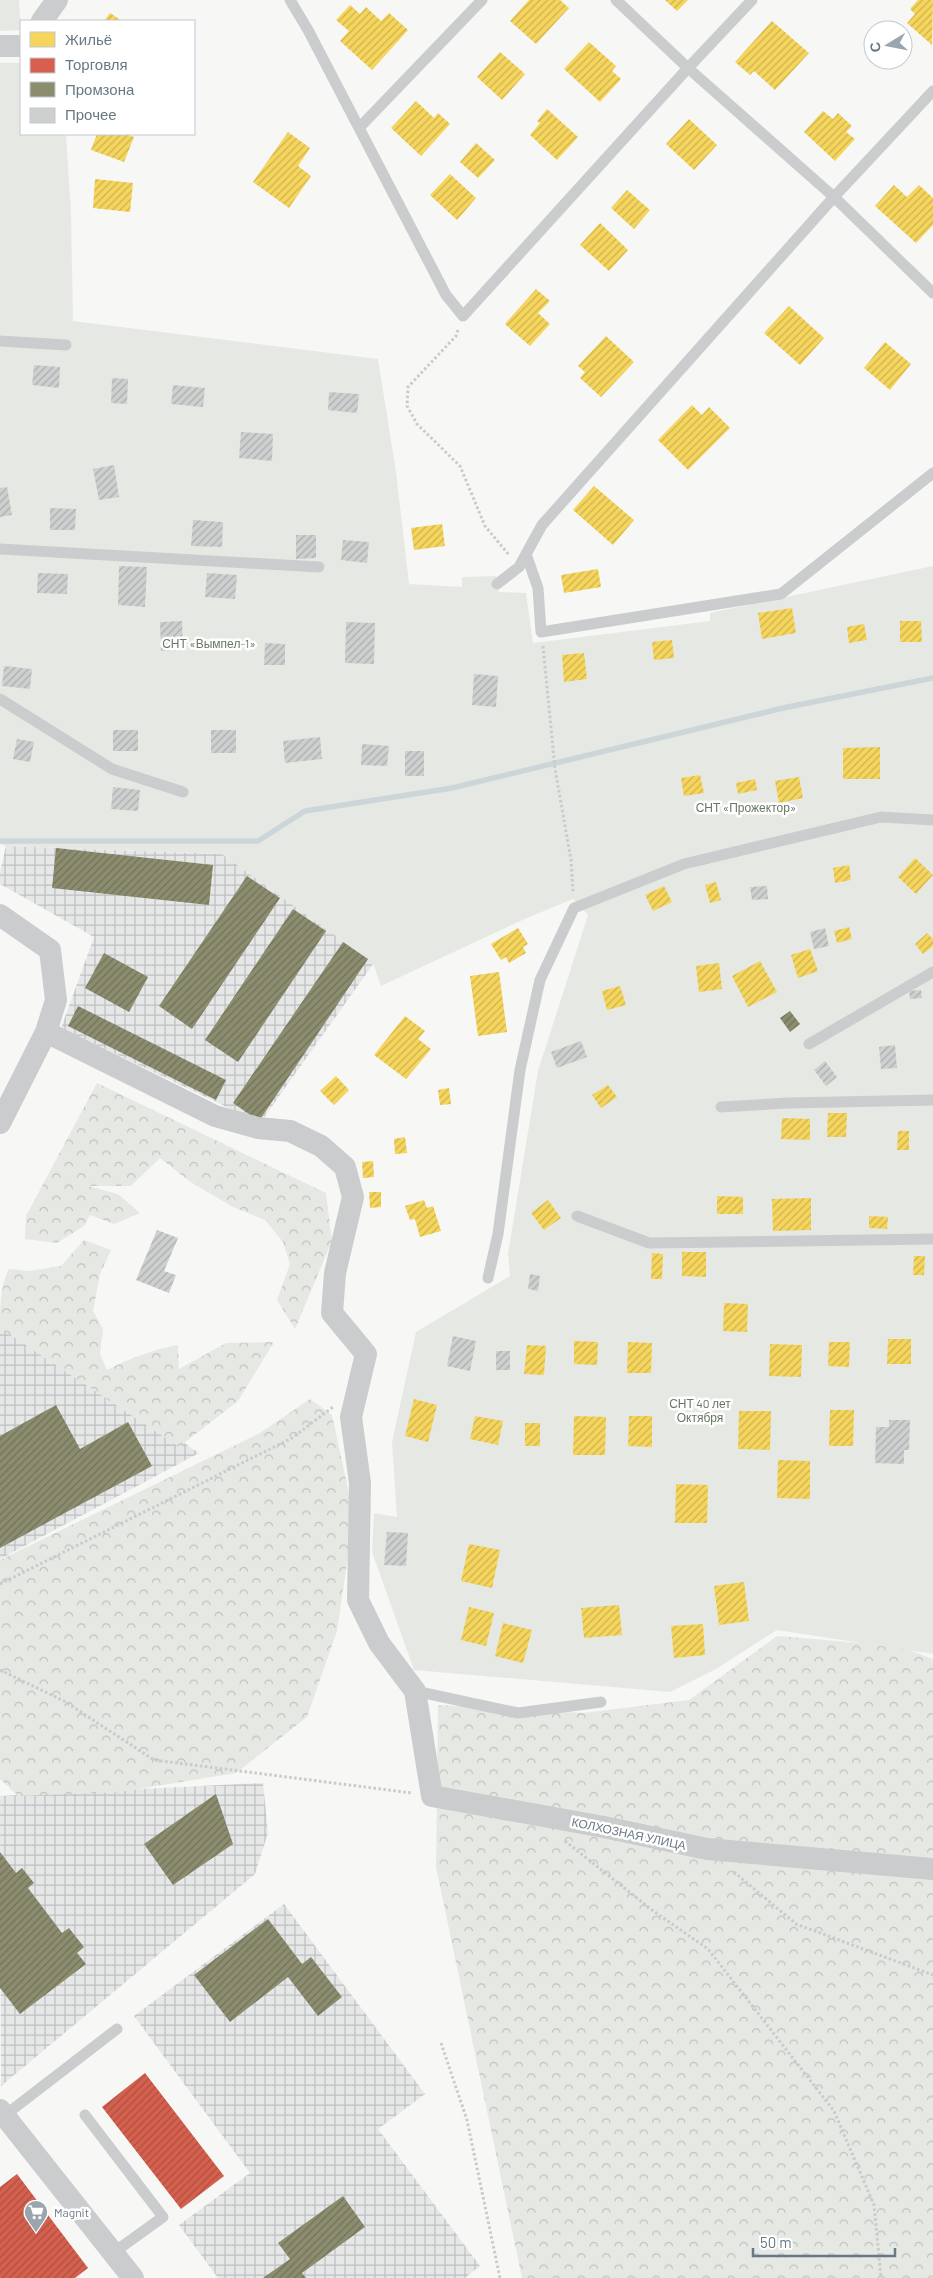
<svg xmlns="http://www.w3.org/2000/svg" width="933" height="2278" font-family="Barlow,sans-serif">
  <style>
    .industrial { fill: url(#industrial-grid) }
    .forest { fill: url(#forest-crowns) }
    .green { fill: #e6e9e3 }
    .homes { fill: url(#homes-hatch) }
    .shops { fill: url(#shops-hatch) }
    .industry { fill: url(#industry-hatch) }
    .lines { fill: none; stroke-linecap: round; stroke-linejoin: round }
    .stream { stroke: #ccd5d7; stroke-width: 5.5 }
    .building { fill: url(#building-hatch) }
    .path { stroke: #c9cacb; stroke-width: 3; stroke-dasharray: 2.5 2.5; stroke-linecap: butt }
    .lane { stroke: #cbcccd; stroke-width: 11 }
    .street { stroke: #cbcccd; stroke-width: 22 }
    .labels { text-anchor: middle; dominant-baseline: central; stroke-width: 5; stroke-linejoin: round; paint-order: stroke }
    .park-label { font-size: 12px; fill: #667862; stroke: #fff }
    .street-label { font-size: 12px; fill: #687985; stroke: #fff }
    .poi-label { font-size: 12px; fill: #687985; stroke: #fff; text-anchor: start }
  </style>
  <defs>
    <pattern id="industrial-grid" width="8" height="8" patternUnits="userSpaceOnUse" patternTransform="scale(1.25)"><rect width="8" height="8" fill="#e6e7e7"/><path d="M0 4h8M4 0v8" fill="none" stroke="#bec0c1"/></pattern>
    <pattern id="forest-crowns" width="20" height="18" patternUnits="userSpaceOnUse" patternTransform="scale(1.25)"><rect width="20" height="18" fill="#e6e9e3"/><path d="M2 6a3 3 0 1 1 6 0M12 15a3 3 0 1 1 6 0" fill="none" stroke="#bec2be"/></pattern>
    <pattern id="homes-hatch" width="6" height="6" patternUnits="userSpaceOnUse" patternTransform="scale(1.25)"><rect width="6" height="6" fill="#f6d55c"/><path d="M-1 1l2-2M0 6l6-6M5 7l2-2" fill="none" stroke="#cbb252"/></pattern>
    <pattern id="shops-hatch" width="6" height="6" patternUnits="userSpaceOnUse" patternTransform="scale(1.25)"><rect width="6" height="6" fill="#d6604d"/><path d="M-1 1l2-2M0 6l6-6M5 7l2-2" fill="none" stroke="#a85144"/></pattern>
    <pattern id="industry-hatch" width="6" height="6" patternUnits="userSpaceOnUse" patternTransform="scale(1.25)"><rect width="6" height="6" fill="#8c8c6e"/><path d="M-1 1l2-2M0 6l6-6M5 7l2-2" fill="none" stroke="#71725c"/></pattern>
    <pattern id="building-hatch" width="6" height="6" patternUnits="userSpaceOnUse" patternTransform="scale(1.25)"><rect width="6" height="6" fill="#ced0d0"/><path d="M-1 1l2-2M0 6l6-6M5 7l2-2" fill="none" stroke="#abaeae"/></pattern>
  </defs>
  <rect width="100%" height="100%" fill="#f7f7f6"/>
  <!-- industrial -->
  <path class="industrial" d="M6 846 222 854 374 963 260 1123 61 1028 94 937 0 884V872Z
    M0 1320 199 1453 0 1559Z
    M263 1783 268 1833 255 1874 1 2086 0 1796Z
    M284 1904 425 2094 378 2129 480 2266 465 2278H218L179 2225 250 2173 134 2016Z"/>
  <!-- forest -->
  <path class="forest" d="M97 1083 326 1193 332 1241 295 1329 277 1300 290 1264 283 1242 265 1220 233 1207 189 1181 160 1158 131 1186H88L118 1194 140 1213 114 1224 90 1215 84 1226 57 1243 25 1239 26 1216Z
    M84 1240 111 1250 100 1274 93 1311 103 1329 100 1354 107 1370C130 1358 152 1350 178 1345L179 1369 226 1343 274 1342 238 1401 179 1447 0 1328C0 1308 0 1285 9 1269L29 1271 61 1266Z
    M310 1399 332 1415 354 1516 337 1631 307 1717 236 1773 120 1792 18 1796 0 1779V1560L260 1433Z
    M777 1636 898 1646 933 1659V2278H522L436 1867 438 1705 583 1713 689 1700Z"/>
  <!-- green -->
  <path class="green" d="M0 0H19L21 30 0 31Z
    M0 63H21V134H66L71 213 73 321 378 359 396 472 409 584 462 587V577L496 576 499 592 526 593 533 643 710 621V613L933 566V1654L777 1630 716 1669 670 1692 414 1670 372 1552 374 1513 397 1517 392 1442 416 1332 510 1276 508 1254 538 1071 588 915 573 899 529 917 381 986 373 963 222 854 6 846 0 844Z"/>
  <!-- homes -->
  <path class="homes" d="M529 0H560L569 8 536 44 510 21Z
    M665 0H688L677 11Z
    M918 0H933L932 45 907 23 915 14 910 9Z
    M350 5 360 14 366 7 381 21 389 13 408 30 372 70 340 41 349 31 336 20Z
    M110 13 122 21H104Z
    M772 21 809 53 775 90 754 71 750 75 735 62Z
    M589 42 616 66 612 71 621 79 600 102 564 69Z
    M500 52 525 74 502 100 477 77Z
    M416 101 434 118 438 113 450 124 421 156 391 128Z
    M547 109 578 137 557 160 530 135 540 123 537 121Z
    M823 111 833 119 838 113 852 126 846 132 855 139 835 161 804 132Z
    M689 119 717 145 694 170 666 144Z
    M288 132 310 148 298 166 311 176 289 208 253 182Z
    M97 134H125L134 137 124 162 91 150Z
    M476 143 495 160 478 178 460 162Z
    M450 174 476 198 457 220 430 195Z
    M95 179 133 183 130 212 93 208Z
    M894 185 907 197 919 185 933 198V225L916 243 875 206Z
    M627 190 650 210 634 229 611 208Z
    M600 223 628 250 609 271 580 245Z
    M536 289 550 301 538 313 550 324 530 346 505 324Z
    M789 306 824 338 800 365 764 333Z
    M606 336 634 362 601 397 580 378 585 372 578 366Z
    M885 342 911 364 890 390 864 368Z
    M692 405 702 415 709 407 730 428 688 470 658 440Z
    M594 486 634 520 613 545 573 510Z
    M442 524 445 546 414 550 411 528Z
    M598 569 601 587 564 593 561 575Z
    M792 608 796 633 762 639 758 613Z
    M900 621H921L922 642H900Z
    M864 624 867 640 849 643 847 627Z
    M672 640 674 658 654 660 652 642Z
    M584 653 587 679 564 682 562 655Z
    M880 747V779H843V748Z
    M700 775 704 793 684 796 681 778Z
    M799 777 803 798 779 803 775 781Z
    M755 779 757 790 738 794 736 783Z
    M915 858 933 875 916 894 898 877Z
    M849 865 851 880 835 883 833 868Z
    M716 882 721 900 710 903 705 885Z
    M664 886 672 902 653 911 645 895Z
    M849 927 852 939 837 943 834 931Z
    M518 928 528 944 523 947 526 953 509 963 506 957 501 960 491 944Z
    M927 933 933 939V946L923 954 915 944Z
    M810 949 818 971 798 978 791 955Z
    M760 961 777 992 748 1007 732 976Z
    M719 963 722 989 699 992 696 966Z
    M499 972 507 1032 478 1036 470 976Z
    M620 986 626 1005 607 1010 602 991Z
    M405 1016 425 1031 418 1039 431 1049 406 1079 374 1055Z
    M336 1076 349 1090 334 1105 320 1091Z
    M608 1085 617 1097 601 1108 592 1095Z
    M449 1088 451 1104 440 1105 438 1090Z
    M828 1113H847L846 1137H827Z
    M782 1118 810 1119V1140L781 1139Z
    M898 1131H909V1150H897Z
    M405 1137 407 1153 395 1154 394 1139Z
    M373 1161 374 1177 363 1178 362 1162Z
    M369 1192H381V1207L370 1208Z
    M717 1196 743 1197V1214H717Z
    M811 1198V1230L773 1231 772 1199Z
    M424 1200 427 1208 433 1206 441 1231 420 1237 415 1219 410 1220 405 1206Z
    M548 1200 561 1218 544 1230 531 1213Z
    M869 1216 888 1217 887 1229 869 1228Z
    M682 1252H706V1277L682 1276Z
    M652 1253 663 1254 662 1279H651Z
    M914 1256H925L924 1275H913Z
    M724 1303 748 1304 747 1332 723 1331Z
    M888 1339H911V1364H887Z
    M574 1341 598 1342 597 1365 574 1364Z
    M628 1342 652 1343 651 1373H627Z
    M829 1342H850L849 1367 828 1366Z
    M770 1344 802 1345 801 1377 769 1376Z
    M527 1345 546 1346 544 1375 524 1374Z
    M414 1399 437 1405 428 1442 405 1436Z
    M830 1410H854L853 1446H829Z
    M739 1411H771L770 1450 738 1449Z
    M475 1416 503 1421 498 1445 470 1439Z
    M574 1416 606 1417 605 1455H573Z
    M629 1416H652V1447L628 1446Z
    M525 1423H540V1446H525Z
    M778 1460 810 1461V1499L777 1498Z
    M676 1484 708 1485 707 1523H675Z
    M469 1544 500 1550 492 1588 461 1581Z
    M744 1582 749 1621 719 1625 714 1586Z
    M619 1605 622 1635 584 1638 581 1608Z
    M469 1607 494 1613 486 1646 461 1640Z
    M503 1623 532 1630 523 1663 495 1656Z
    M703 1624 705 1655 674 1658 671 1626Z"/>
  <!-- shops -->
  <path class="shops" d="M145 2073 224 2176 181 2209 102 2107Z
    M17 2174 88 2268 75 2278H0V2187Z"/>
  <!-- industry -->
  <path class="industry" d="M56 848 213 865 209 905 52 888Z
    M247 876 280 898 192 1029 159 1006Z
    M293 909 326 931 238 1062 205 1040Z
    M343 942 368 959 259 1121 233 1103Z
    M104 953 148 977 129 1012 85 988Z
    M78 1006 226 1080 216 1100 68 1026Z
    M790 1011 800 1024 790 1032 780 1018Z
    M56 1405 80 1449 128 1422 152 1466 0 1548V1436Z
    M216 1794 233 1844 173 1885 144 1844Z
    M0 1852 16 1873 22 1868 34 1883 28 1888 62 1933 69 1928 84 1947 77 1953 86 1964 20 2014 0 1988Z
    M268 1919 302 1964 311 1957 342 1997 318 2016 288 1977 230 2022 194 1975Z
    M343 2196 365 2227 302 2273 306 2278H263L290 2259 278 2243Z"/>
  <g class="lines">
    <!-- stream -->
    <path class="stream" d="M0 841H258L305 811 452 788 783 708 933 678"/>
  </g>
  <!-- building -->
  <path class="building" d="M34 365 60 367 59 388 32 385Z
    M112 378 128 379 127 404 111 403Z
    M173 385 205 388 203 407 171 404Z
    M329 392 359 394 357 413 328 410Z
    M241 432 273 434 272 461 239 458Z
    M114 465 119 497 99 500 93 469Z
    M7 487 12 515 0 517V488Z
    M50 508 76 509 75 530H50Z
    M193 520 223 522 222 547 191 546Z
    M296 535H316V558L296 559Z
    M343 540 369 542 367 563 341 560Z
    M119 566 147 567 145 607 118 605Z
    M38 573 68 574 67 594 37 593Z
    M207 573 237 575 235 599 205 597Z
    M182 621 183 650 161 651 160 622Z
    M346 622 375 623 374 664 345 663Z
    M265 643 285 644V665H264Z
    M4 666 32 669 30 689 2 686Z
    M474 674 498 676 496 707 472 705Z
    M113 730H138V751H113Z
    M211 730H236V753H211Z
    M320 737 322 759 285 763 283 741Z
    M17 739 34 742 30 762 13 759Z
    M362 744 389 746 387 766 361 765Z
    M405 751H424V776H405Z
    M113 787 140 790 138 811 111 809Z
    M767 886 768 899 752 900 750 887Z
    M825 928 829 946 814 949 810 932Z
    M921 990 922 998 910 999 909 991Z
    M581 1041 587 1057 557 1068 551 1052Z
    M895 1045 897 1068 881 1069 879 1047Z
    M825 1061 837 1077 826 1086 814 1070Z
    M157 1230 178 1238 164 1271 176 1275 169 1293 136 1280Z
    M530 1274 540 1276 538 1291 528 1289Z
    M453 1336 476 1341 470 1371 447 1366Z
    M496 1351H510V1370H496Z
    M889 1420H910L909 1450H904V1464L875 1463 876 1427H889Z
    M387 1532 408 1533 406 1566 384 1565Z"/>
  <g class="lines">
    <!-- path -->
    <path class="path" d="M458 330 456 336 408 387 407 406 417 424 460 466 485 526 509 555
      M543 646 555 769 571 860 573 892
      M0 1584 292 1438 333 1407
      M0 1670 64 1701 154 1760 412 1793
      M565 1841 652 1910 708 1949 834 2111 874 2205 881 2278
      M734 1872 796 1924 933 1975
      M441 2043 467 2120 500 2278"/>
    <!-- lane -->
    <path class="lane" d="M290 0 308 30 446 295 463 316 688 68 616 0
      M752 0 688 68 834 197 933 293
      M359 128 482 0
      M0 341 66 345
      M0 549 319 567
      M526 554 538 588 541 632 781 594 933 473
      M497 584 519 567 542 525 834 197 933 91
      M0 699 112 769 183 792
      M809 1044 933 972
      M721 1107 788 1103 933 1100
      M577 1216 649 1243 933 1239
      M488 1278 498 1234 520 1070 540 980 574 908 684 864 881 817 933 820
      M415 1691 518 1713 601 1702
      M85 2115 163 2217 113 2253
      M4 2116 117 2029"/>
    <!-- street -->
    <path class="street" d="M42 21 57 0
      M0 46H21
      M0 915 50 950 56 1000 46 1032 0 1123
      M46 1032 215 1116 258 1128 290 1131 321 1146 345 1167 353 1197 335 1273 332 1313 366 1354 351 1417 360 1483 358 1600 379 1643 415 1691 432 1796 604 1827 707 1849 933 1869
      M0 2110 133 2278"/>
  </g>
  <!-- icons -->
  <defs>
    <g id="supermarket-pin" transform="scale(1.25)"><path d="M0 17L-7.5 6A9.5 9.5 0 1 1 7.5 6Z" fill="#9aa5ad" stroke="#fff"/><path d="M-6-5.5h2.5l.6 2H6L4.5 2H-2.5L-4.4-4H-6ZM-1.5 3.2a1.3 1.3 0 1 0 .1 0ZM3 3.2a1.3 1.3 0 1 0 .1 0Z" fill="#fff"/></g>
  </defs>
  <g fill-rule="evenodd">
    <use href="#supermarket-pin" x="36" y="2212"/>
  </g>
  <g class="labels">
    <!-- park labels -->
    <g class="park-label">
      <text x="209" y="643">СНТ «Вымпел-1»</text>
      <text x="746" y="807">СНТ «Прожектор»</text>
      <text x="700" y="1403">СНТ 40 лет<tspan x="700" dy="14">Октября</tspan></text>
    </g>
    <!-- street labels -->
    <g class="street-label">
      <text transform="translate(629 1833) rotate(12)">КОЛХОЗНАЯ УЛИЦА</text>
    </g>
    <!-- poi labels -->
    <g class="poi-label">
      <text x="54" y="2212">Magnit</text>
    </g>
  </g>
  <!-- legend -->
  <rect x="20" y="20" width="175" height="115" fill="#ffffff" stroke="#c3c9ce"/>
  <rect x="30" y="32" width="25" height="15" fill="#f6d55c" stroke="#c3c9ce"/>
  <text x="65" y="45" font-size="15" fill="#687985">Жильё</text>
  <rect x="30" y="58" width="25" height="15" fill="#d6604d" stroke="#c3c9ce"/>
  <text x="65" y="70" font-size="15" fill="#687985">Торговля</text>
  <rect x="30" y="82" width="25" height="15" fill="#8c8c6e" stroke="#c3c9ce"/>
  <text x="65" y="95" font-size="15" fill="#687985">Промзона</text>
  <rect x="30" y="108" width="25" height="15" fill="#ced0d0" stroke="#c3c9ce"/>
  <text x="65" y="120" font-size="15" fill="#687985">Прочее</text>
  <!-- north arrow -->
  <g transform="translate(888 45) rotate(260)"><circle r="24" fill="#ffffff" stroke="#c3c9ce"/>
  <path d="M0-4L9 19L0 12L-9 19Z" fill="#9aa5ad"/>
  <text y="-8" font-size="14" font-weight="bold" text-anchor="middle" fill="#687985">С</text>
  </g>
  <!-- scale -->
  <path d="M753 2248v8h142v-8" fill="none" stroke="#687985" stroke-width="2.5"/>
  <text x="760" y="2248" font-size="15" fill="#687985" stroke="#ffffff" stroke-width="4" paint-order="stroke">50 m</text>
</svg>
